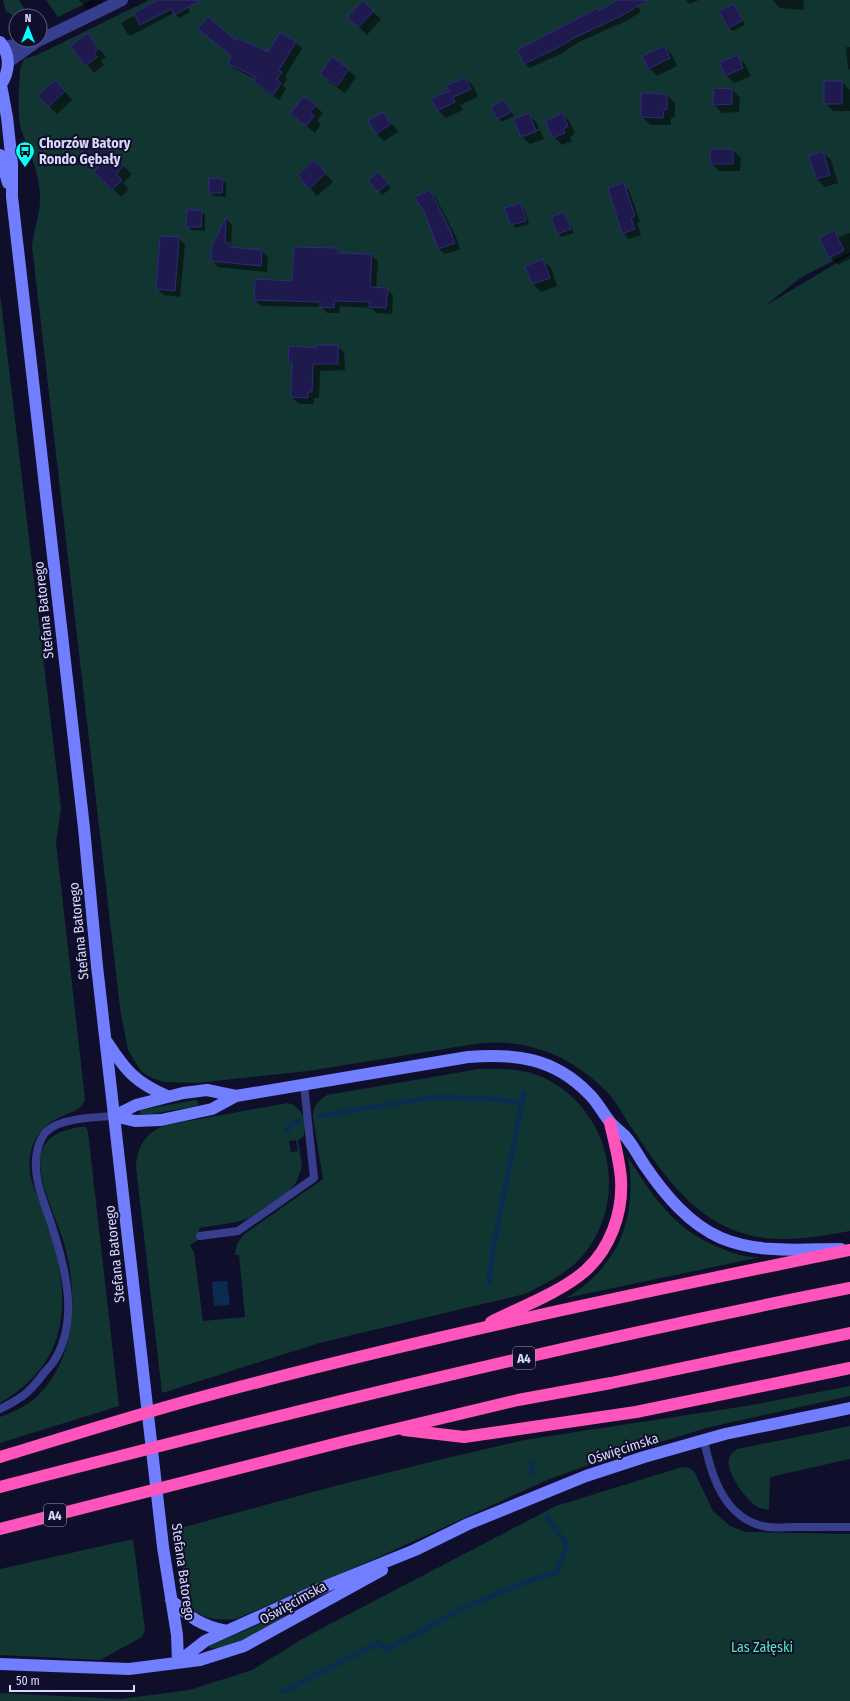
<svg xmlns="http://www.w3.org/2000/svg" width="850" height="1701" font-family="'Fira Sans Condensed',sans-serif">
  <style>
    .green { fill: #113530; fill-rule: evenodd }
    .water { fill: #092c50 }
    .shadow { fill: #0007 }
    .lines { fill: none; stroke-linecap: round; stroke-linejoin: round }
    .stream { stroke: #092c50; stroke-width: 5 }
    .building { fill: #1e1a4d; stroke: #302a7b }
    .lane { stroke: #373e8d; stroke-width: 8 }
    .street { stroke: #373e8d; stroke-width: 12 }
    .secondary { stroke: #707eff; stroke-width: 12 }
    .highway { stroke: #ff54bb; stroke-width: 12 }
    .labels { text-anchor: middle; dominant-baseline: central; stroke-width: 4; stroke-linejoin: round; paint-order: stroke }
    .shield { fill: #100f2b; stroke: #9d9cbf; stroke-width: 1 }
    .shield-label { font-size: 13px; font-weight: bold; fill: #d9d9ff }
    .poi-label { font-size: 14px; font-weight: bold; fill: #d9d9ff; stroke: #100f2b; text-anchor: start }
    .street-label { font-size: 14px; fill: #d9d9ff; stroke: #100f2b }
    .park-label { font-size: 14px; fill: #5ce8b4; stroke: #100f2b }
  </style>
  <rect width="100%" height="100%" fill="#100f2b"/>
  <!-- green -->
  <path class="green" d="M3 0H19L28 16H16V18L6 11Z
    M46 0H92L58 17Z
    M149 0H850V252L800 278 765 306 850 255V1231C815 1237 780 1244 745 1234 692 1219 660 1170 631 1127 623 1115 616 1101 607 1092 581 1065 546 1046 508 1043 500 1042 490 1043 481 1043L308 1071 196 1083 165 1082 152 1078 141 1071 134 1060 128 1050 120 1008 32 246C34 229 41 212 40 195 39 172 29 150 21 129 17 116 19 85 20 71 20 67 23 63 24 59L37 55Z
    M0 293 61 808 56 842 85 1099C82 1111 68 1113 58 1118 34 1130 26 1154 31 1179 39 1202 50 1225 55 1248 71 1315 63 1366 0 1403Z
    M479 1069C500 1069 523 1068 542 1077 609 1107 631 1196 584 1254 569 1273 546 1283 525 1294L319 1343 162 1393 136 1167C137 1146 146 1132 166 1125L288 1103C303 1107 308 1123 303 1137L298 1140 302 1166 296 1183 290 1190 249 1218 237 1222 199 1228 200 1239 190 1245 194 1252 203 1321 245 1317 239 1255H235L237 1244 243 1235 323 1179 313 1118C313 1107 317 1101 327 1095ZM296 1140 298 1151 291 1152 289 1141Z
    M196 1100 199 1104 196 1106 152 1114H141L140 1112V1110Z
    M80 1127H86L88 1132 119 1406 0 1443V1417C16 1411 32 1404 43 1390 78 1351 77 1290 64 1243 57 1218 29 1167 45 1144 54 1132 66 1130 80 1127Z
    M628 1157C653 1197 676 1232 723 1249 735 1254 748 1258 761 1257L566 1298C619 1267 638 1216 628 1157Z
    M850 1386V1396L706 1428 588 1465 547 1480 381 1556 236 1619C216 1621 194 1619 186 1597L177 1529 335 1486 430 1462 524 1440 752 1405Z
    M850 1426V1459L770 1477 769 1510C766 1509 762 1509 760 1508 748 1504 725 1471 729 1459 730 1454 734 1452 737 1449Z
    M682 1467 689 1468 694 1471 713 1511 730 1526 746 1532 850 1534V1701H0V1693L120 1699 190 1690 252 1670 309 1635 556 1506Z
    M133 1539 145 1630 142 1637 100 1660 0 1655V1569Z
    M282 1614 285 1615 284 1618C266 1627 230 1651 209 1648V1646Z"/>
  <!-- water -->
  <path class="water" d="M227 1281 230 1305 214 1306 212 1282Z"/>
  <!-- shadow -->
  <path class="shadow" d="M79 0H102L103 4 89 11Z
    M162 0H184L190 12 179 18 174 13 130 36 126 32 121 23Z
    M619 0H634L641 12 628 20 579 42 562 53 530 68 525 63 598 10 600 12Z
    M686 0H699L690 4Z
    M773 0H804L803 10 780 8Z
    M733 5 737 9 745 25 733 31 729 28 721 12Z
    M373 12 381 19 367 35 349 17Z
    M280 34 296 43 302 48 285 77 287 79 283 85 286 89 279 100 260 87 254 81 256 79 235 69 229 63 236 42 269 54Z
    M87 35 106 57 101 61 104 65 94 73 72 46Z
    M664 47 672 55 677 66 657 76 649 68Z
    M846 47H850V70L848 68Z
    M737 56 745 64 751 76 734 83 726 75Z
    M348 70 356 77 345 93 329 82 321 74Z
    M465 78 473 86 478 97 460 105 463 110 446 118 438 110 450 91Z
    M842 82 850 90V111H833L825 103Z
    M63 89 72 100 57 114 49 106Z
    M732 90 740 98 739 112 722 113 714 105Z
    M667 95 675 103V116L671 118V125H650L642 117Z
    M504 101 514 116 502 122 498 118Z
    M315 106 323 113 317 121 321 124 315 133 291 114Z
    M383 113 390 121 398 132 384 141 377 134Z
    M528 114 536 122 539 128 524 135V137L540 130 544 139 530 144 522 137Z
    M562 114 570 122 575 134 570 137 572 141 562 145 554 137Z
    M94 138 132 174 123 183 129 189 121 197 95 172 100 167Z
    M733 150 741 158 740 171H719L711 163Z
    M823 153 831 160 838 183 825 187 817 179 810 157Z
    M322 170 333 182 317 196 310 188Z
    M381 177 391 188 382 195 379 192Z
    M222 180 226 183V197L214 196 210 192Z
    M623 185 629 190 640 222 637 223 641 235 629 239 623 233Z
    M430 191 436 198 456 237 460 249 445 254 438 248 426 211 422 208Z
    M520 204 524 208 529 224 516 228 512 224Z
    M201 211 205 215V231L191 230 187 226Z
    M563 213 567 217 574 233 562 237 558 234Z
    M226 219 232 225 231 246 234 248 262 251 268 257 267 272 218 267 212 260 213 247Z
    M833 232 839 237 850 233V259L838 265 830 257Z
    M178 238 185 244 180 297 164 295 157 289Z
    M337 249 342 254 372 255 378 262 376 289H387L393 295 392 314 377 313 371 308 340 306 339 313H327L322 307 261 306 255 300 293 282Z
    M543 260 551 268 557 286 541 292 533 284 527 267Z
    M337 346 344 353 345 370 320 371 319 398H314V404H299L292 397 293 366 289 362 317 349Z"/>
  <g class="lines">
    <!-- stream -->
    <path class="stream" d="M319 1116 434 1097 494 1099 522 1103
      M287 1130 291 1125 299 1121
      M489 1282 493 1249 524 1092
      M531 1463 533 1473
      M282 1692 378 1643 388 1649 461 1609 528 1581 557 1572 567 1545 547 1517"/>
  </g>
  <!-- building -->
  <path class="building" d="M158 0H201L174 15 171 9 140 25 134 13Z
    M617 0H648L623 15 574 38 557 48 524 64 517 50 598 8 599 11Z
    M363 1 374 11 358 27 347 17Z
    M734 4 742 21 728 28 719 11Z
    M208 17 236 40 237 38 268 52 280 32 296 42 279 70 282 72 277 79 281 83 273 95 253 81 256 77 228 64 231 56 198 29Z
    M88 33 99 49 94 53 97 57 85 66 70 46Z
    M664 46 670 58 648 69 642 56Z
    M738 55 743 68 725 76 719 62Z
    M332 57 349 69 337 86 320 74Z
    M465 77 471 89 453 97 455 102 437 111 431 99 449 91 446 86Z
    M55 80 65 91 48 107 38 95Z
    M824 81H842V104H824Z
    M714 88 732 89V104L713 105Z
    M641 93 667 94V109L664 110 663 118 641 117Z
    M302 98H307L316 105 310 113 314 116 306 126 290 114Z
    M504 100 511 112 497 119 491 107Z
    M383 112 391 124 376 134 368 121Z
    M529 113 536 131 521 137 513 119Z
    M562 113 568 126 563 129 565 133 553 138 545 121Z
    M94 137 124 165 116 174 122 180 112 190 94 172 99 167 81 150Z
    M710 149H733V164H710Z
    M823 151 830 175 816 179 809 156Z
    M314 160 326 173 309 189 298 175Z
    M378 172 388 183 378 192 368 181Z
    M209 178 223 179 222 193H209Z
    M624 183 635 216 631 218 635 229 622 234 608 188Z
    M430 190 450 230 455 243 438 249 423 208H421L415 197Z
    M521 203 526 221 511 225 504 208Z
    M187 210H202L201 227H186Z
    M564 212 571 229 557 234 551 217Z
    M226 217 225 243H230L229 247 262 250 261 266 211 261 212 246Z
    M834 230 844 250 829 258 819 238Z
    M160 236 179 237 175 291 156 289Z
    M294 247 338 248V253L372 254 370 287 388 288 386 308 369 307 370 302 334 301V308L320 307V302L254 300 255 279 292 281Z
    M543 259 550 278 532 284 525 266Z
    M316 345H338V364H313L312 392H308V398L291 397 292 362H288L289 346 316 348Z"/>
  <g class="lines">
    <!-- lane -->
    <path class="lane" d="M200 1236 238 1231 314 1178 304 1085
      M0 1409C8 1405 16 1401 24 1395 32 1389 38 1381 44 1373 47 1369 51 1366 54 1361 80 1320 65 1266 51 1223 42 1197 30 1171 39 1144 41 1140 43 1134 47 1131 61 1118 96 1117 114 1116
      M704 1440C711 1476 725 1521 768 1527 776 1528 786 1527 795 1527 813 1527 832 1527 850 1527"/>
    <!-- street -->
    <path class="street" d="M40 40 122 0
      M4 47 33 42
      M8 62 39 40"/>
    <!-- secondary -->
    <path class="secondary" d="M0 42C11 55 10 72 0 86
      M1 85 7 117 12 164V197L84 828 97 966 163 1547 177 1635 178 1662
      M0 155 8 183
      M107 1042C126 1071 135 1082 167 1096
      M114 1116 135 1121 161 1120 212 1109 236 1096 468 1057C515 1053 554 1058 588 1093 597 1101 602 1112 610 1122 614 1127 620 1131 625 1136 633 1145 639 1157 645 1166 665 1195 689 1224 721 1238 759 1254 801 1249 841 1249
      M114 1116 136 1105 183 1093 207 1090 236 1096
      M171 1600C191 1618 201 1626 227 1631
      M178 1662 205 1641 331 1584 415 1550 468 1524 586 1476 644 1457 725 1434 850 1408
      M0 1664 129 1669 200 1660 244 1646 382 1570"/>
    <!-- highway -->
    <path class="highway" d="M491 1322C519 1308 561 1292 585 1271 610 1249 623 1213 621 1180 620 1161 614 1141 610 1123
      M404 1430 464 1437 636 1412 850 1368
      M0 1457C66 1437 132 1416 198 1398 413 1340 632 1294 850 1250
      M0 1487C282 1414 564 1344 850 1288
      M0 1529 342 1442 518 1400 611 1383 850 1333"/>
  </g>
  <!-- icons -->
  <defs>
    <g id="bus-pin" transform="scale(1)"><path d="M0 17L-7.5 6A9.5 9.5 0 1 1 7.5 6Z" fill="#05fff9" stroke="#100f2b"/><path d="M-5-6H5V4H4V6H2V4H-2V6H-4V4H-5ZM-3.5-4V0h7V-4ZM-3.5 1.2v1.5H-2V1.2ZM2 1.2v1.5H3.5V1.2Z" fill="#111"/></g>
  </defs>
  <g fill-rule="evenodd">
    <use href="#bus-pin" x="25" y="151"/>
  </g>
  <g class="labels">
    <!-- shield labels -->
    <g class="shield">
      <rect x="513" y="1347" width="22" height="22" rx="3"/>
      <rect x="44" y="1504" width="22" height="22" rx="3"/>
    </g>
    <g class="shield-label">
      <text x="524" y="1358">A4</text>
      <text x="55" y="1515">A4</text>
    </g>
    <!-- poi labels -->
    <g class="poi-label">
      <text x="39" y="143">Chorzów Batory<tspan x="39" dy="16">Rondo Gębały</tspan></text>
    </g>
    <!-- street labels -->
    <g class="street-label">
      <text transform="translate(44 610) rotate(-96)">Stefana Batorego</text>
      <text transform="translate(79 931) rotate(-96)">Stefana Batorego</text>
      <text transform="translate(115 1254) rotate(-96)">Stefana Batorego</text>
      <text transform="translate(623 1449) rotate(-18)">Oświęcimska</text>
      <text transform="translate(183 1572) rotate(82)">Stefana Batorego</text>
      <text transform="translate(293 1603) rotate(-29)">Oświęcimska</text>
    </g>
    <!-- park labels -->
    <g class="park-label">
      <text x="762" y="1647">Las Załęski</text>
    </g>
  </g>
  <!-- north arrow -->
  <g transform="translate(28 28)"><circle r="19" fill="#100f2b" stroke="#606080"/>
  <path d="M0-3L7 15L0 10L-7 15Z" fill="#05fff9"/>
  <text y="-6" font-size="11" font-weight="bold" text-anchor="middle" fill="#d9d9ff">N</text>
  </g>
  <!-- scale -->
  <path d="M10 1685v6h124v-6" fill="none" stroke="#d9d9ff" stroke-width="2"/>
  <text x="16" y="1685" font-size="12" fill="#d9d9ff" stroke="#100f2b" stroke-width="3" paint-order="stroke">50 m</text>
</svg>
